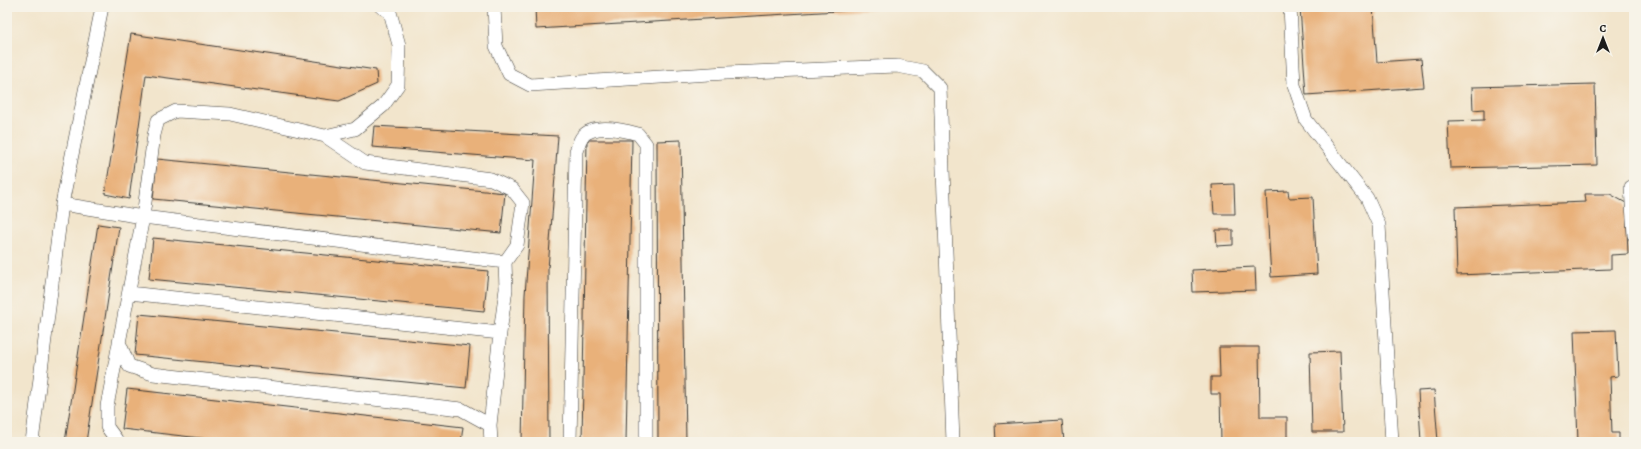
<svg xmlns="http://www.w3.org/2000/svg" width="1641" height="449" font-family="Alegreya,serif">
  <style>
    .building { fill: #e9b17a }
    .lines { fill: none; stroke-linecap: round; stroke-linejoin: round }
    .lane-casing { stroke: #3c3a36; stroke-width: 14 }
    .lane { stroke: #fff; stroke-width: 13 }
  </style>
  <rect width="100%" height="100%" fill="#f7f3e8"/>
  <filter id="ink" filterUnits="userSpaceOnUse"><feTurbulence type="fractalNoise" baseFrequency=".025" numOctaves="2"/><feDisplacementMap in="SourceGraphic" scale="8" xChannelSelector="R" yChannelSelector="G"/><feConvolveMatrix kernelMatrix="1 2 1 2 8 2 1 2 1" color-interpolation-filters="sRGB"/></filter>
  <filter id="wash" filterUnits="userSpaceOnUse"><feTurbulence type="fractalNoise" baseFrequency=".012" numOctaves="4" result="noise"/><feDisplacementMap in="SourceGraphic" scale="16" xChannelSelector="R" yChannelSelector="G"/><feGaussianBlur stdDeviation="0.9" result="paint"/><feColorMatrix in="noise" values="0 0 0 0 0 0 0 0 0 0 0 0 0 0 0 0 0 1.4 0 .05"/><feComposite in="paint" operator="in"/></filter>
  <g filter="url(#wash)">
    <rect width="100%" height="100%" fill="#f2e5cc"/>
    <g id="blocks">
      <!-- building -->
      <path class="building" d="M535 7H888V8L536 29Z
        M1300 7H1373L1377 62 1421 59 1424 87 1306 95Z
        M131 34 376 70 377 84 339 101 146 75 129 199 105 194Z
        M1595 84 1597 165 1450 168 1448 121 1484 120V109L1473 110 1472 87Z
        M374 126 558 136 548 269 549 442H522L525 295 535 160 372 147Z
        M587 140H632L626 442H582Z
        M681 140 686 442H658L657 141Z
        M157 159 505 193 501 233 153 199Z
        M1234 184 1235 214H1214L1212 185Z
        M1288 191 1289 198 1313 197 1317 274 1271 277 1266 192Z
        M1585 194H1610L1626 203 1628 254 1611 255V269L1457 275 1455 207 1586 202Z
        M98 224 119 227 86 442H65Z
        M1216 230H1233V245L1217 246Z
        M153 238 488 271 484 311 149 279Z
        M1255 267 1256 290 1193 292 1192 270Z
        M139 314 470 346 466 388 135 355Z
        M1616 330 1618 376 1610 377 1612 433H1619V442H1578L1574 331Z
        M1219 347H1259L1260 417H1287V442H1221L1220 394H1211V377H1220Z
        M1340 351 1343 432H1312L1310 352Z
        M127 389 463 427 461 442H235L122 429Z
        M1434 390 1438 442H1421L1418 391Z
        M1062 420 1064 442H996L995 424Z"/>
    </g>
  </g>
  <g filter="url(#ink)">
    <use href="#blocks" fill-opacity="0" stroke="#3c3a36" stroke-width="1"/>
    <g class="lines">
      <!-- lane casing -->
      <g class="lane-casing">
        <path id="lane" d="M494 7 496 46 509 74 530 85 726 73 897 66 923 71 940 88 953 442
          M1290 7 1294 85 1306 120 1367 198 1379 225 1392 442
          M325 136 355 129 383 106 398 85 399 45 390 12 381 7
          M1631 187 1634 235
          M62 204 143 217 505 262 517 245 523 203 512 189 491 179 365 163 325 136 230 114 176 111 158 120 154 135 143 217 107 406V427L118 442
          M129 293 500 333 506 289 505 262
          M119 342 129 366 153 374 461 409 490 425
          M32 442 62 204 102 7
          M491 442 490 425 500 333
          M570 442 576 151C578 147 579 141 582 137 593 123 624 130 638 134L646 144V442"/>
      </g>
      <!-- lane -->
      <use href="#lane" class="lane"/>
    </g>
  </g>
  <!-- margin -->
  <rect width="1641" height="449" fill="none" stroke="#f7f3e8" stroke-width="24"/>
  <!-- north arrow -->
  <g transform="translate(1603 38)" stroke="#f7f3e8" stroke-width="3" paint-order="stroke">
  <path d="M0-3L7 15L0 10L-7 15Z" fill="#1c1c1c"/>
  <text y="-6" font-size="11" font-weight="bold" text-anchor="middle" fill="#1c1c1c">С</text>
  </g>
</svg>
